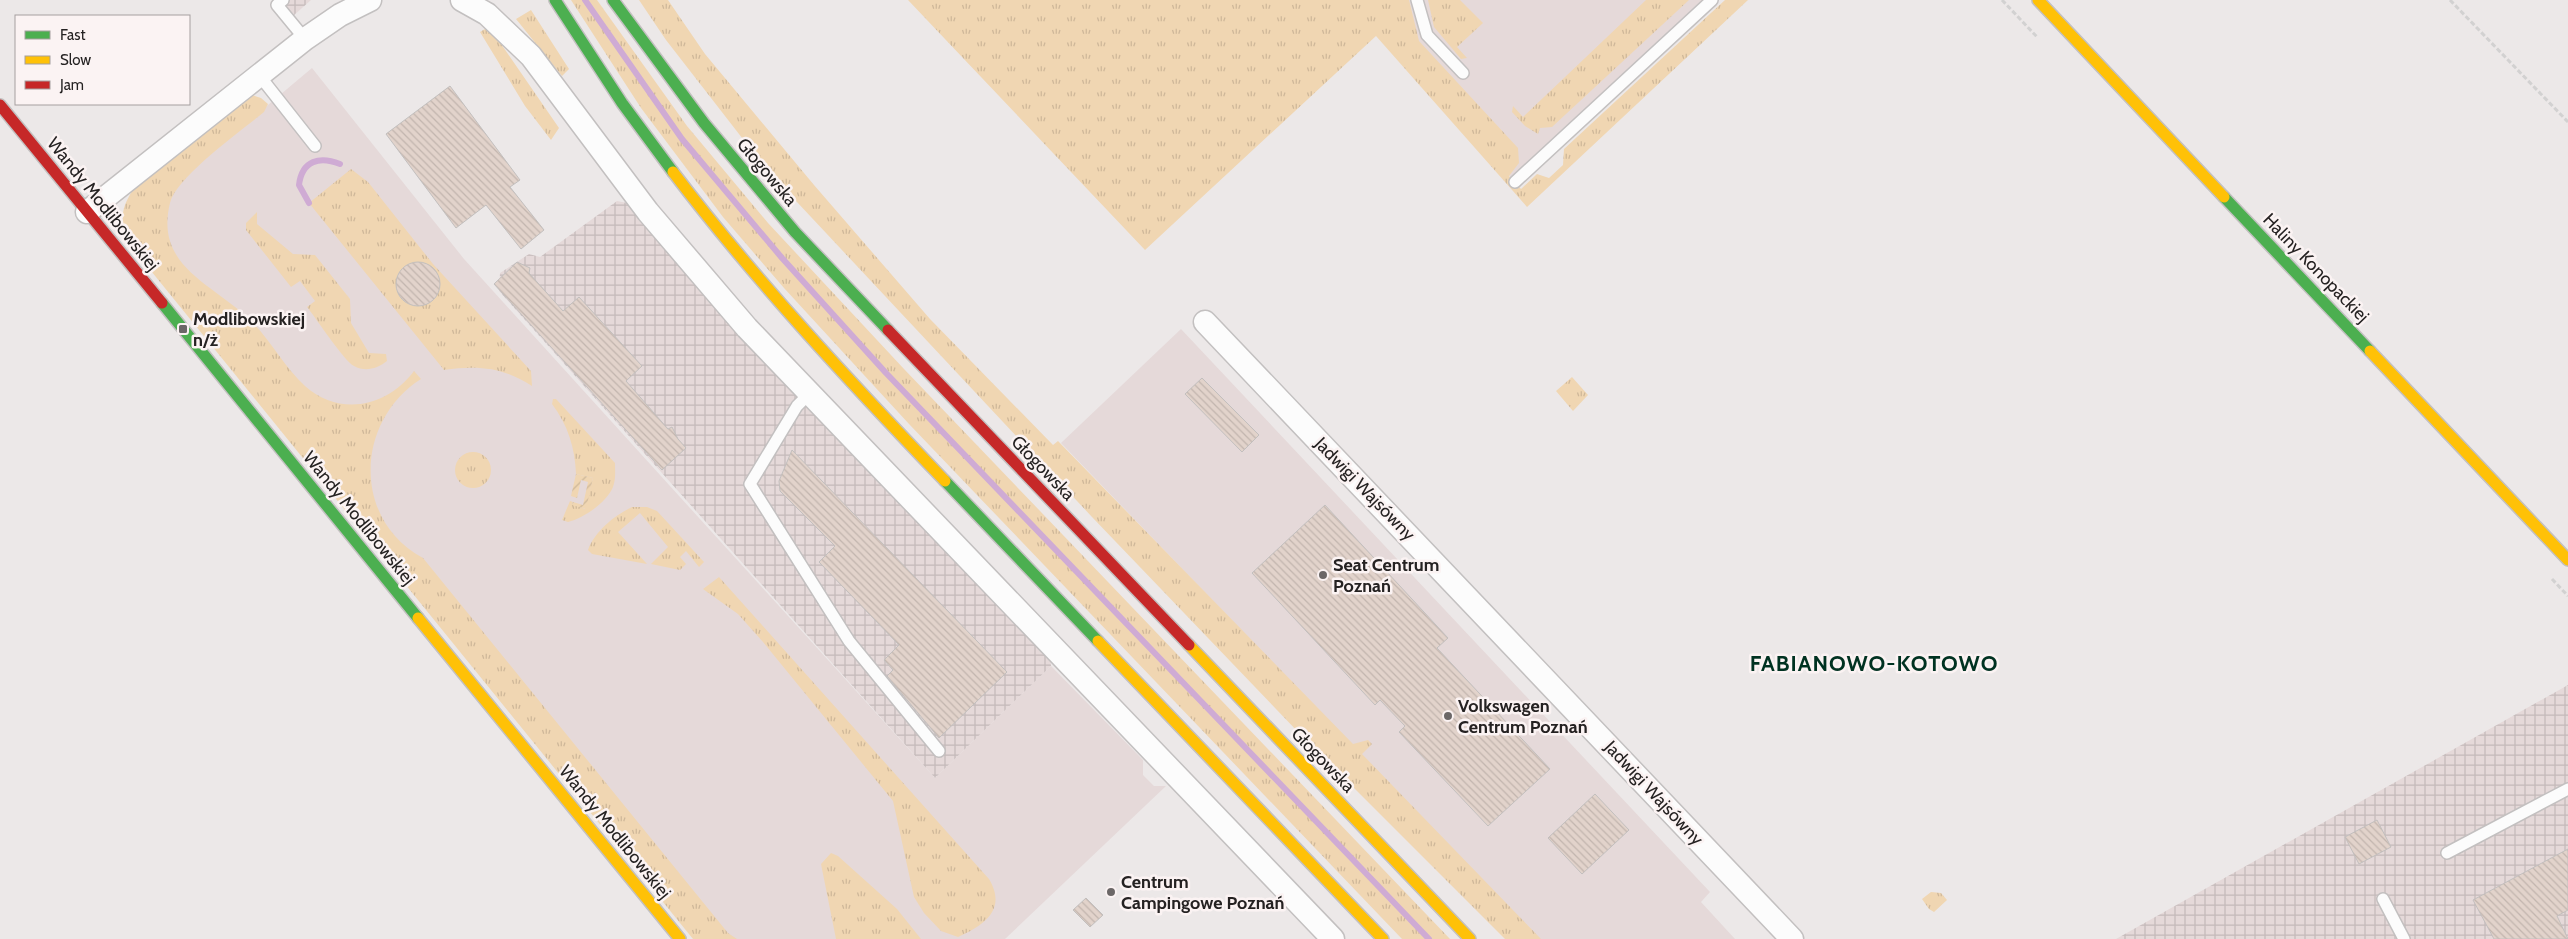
<svg xmlns="http://www.w3.org/2000/svg" width="2568" height="939" font-family="Cabin,sans-serif">
  <style>
    .built { fill: #e5d9d9 }
    .industrial { fill: url(#industrial-grid) }
    .grass { fill: url(#grass-tufts) }
    .garden { fill: url(#garden-furrows) }
    .lines { fill: none; stroke-linecap: round; stroke-linejoin: round }
    .stream { stroke: #cfabd4; stroke-width: 6 }
    .building { fill: url(#building-back-hatch); stroke: #c2bfbe }
    .lane-casing { stroke: #c3c0c0; stroke-width: 14 }
    .street-casing { stroke: #c3c0c0; stroke-width: 25 }
    .fast-casing { stroke: #c3c0c0; stroke-width: 14 }
    .slow-casing { stroke: #c3c0c0; stroke-width: 14 }
    .jam-casing { stroke: #c3c0c0; stroke-width: 14 }
    .path { stroke: #d2d1d1; stroke-width: 3; stroke-dasharray: 5 2.5; stroke-linecap: butt }
    .lane { stroke: #fcfcfc; stroke-width: 11 }
    .street { stroke: #fcfcfc; stroke-width: 22 }
    .fast { stroke: #4caf50; stroke-width: 11 }
    .slow { stroke: #ffc107; stroke-width: 11 }
    .jam { stroke: #c62828; stroke-width: 11 }
    .poi-dot { fill: #6b6767; stroke: #fbf3f3; stroke-width: 2 }
    .labels { text-anchor: middle; dominant-baseline: central; stroke-width: 5; stroke-linejoin: round; paint-order: stroke }
    .street-label { font-size: 18px; fill: #252222; stroke: #fbf3f3 }
    .poi-label { font-size: 18px; font-weight: bold; fill: #252222; stroke: #fbf3f3; text-anchor: start }
    .district-label { font-size: 22px; font-weight: bold; letter-spacing: 1px; fill: #003221; stroke: #fbf3f3 }
  </style>
  <defs>
    <pattern id="industrial-grid" width="8" height="8" patternUnits="userSpaceOnUse" patternTransform="scale(1.25)"><rect width="8" height="8" fill="#e5d9d9"/><path d="M0 4h8M4 0v8" fill="none" stroke="#c4baba"/></pattern>
    <pattern id="grass-tufts" width="24" height="20" patternUnits="userSpaceOnUse" patternTransform="scale(1.25)"><rect width="24" height="20" fill="#f0d6b2"/><path d="M3 7l-1-3M5 7V3M7 7l1-3M15 17l-1-3M17 17v-4M19 17l1-3" fill="none" stroke="#ceb799"/></pattern>
    <pattern id="garden-furrows" width="10" height="10" patternUnits="userSpaceOnUse" patternTransform="scale(1.25)"><rect width="10" height="10" fill="#f0d6b2"/><path d="M-1 1l2-2M0 10L10 0M9 11l2-2" fill="none" stroke="#ceb799"/></pattern>
    <pattern id="building-back-hatch" width="6" height="6" patternUnits="userSpaceOnUse" patternTransform="scale(1.25)"><rect width="6" height="6" fill="#e2d3cb"/><path d="M-1 5l2 2M0 0l6 6M5-1l2 2" fill="none" stroke="#c2b5ae"/></pattern>
  </defs>
  <rect width="100%" height="100%" fill="#ece8e8"/>
  <!-- built -->
  <path class="built" d="M1346 0H1712L1515 182Z
    M312 68 464 259 935 778 1051 666 1143 760V775L1154 786H1166L1005 939H714L147 241 151 203Z
    M1181 329 1710 892 1701 902 1735 939H1539L1061 443Z"/>
  <!-- industrial -->
  <path class="industrial" d="M276 0H311L293 16Z
    M617 201 632 204 1050 656 1051 666 935 778 499 291 500 273 529 254 540 257Z
    M2568 685V939H2116Z"/>
  <!-- grass -->
  <path class="grass" d="M571 0H597L687 126 768 223 904 369 1450 939H1402L909 424 784 288 723 217 641 108Z
    M639 0H668L705 54 814 185 930 319 1053 445 1058 441 1353 744 1368 740 1372 744 1362 754 1541 939H1505L1299 733 1092 517 767 170 666 40Z
    M908 0H1409L1419 41 1518 148 1519 163 1509 176 1521 189 1537 174 1549 178 1563 165 1564 149 1725 0H1748L1527 207 1376 36 1145 250Z
    M1428 0H1460L1483 23 1457 47 1467 58 1461 59 1434 27Z
    M1646 0H1689L1552 127 1540 128 1538 134 1525 126 1512 112 1513 106 1523 117Z
    M531 10 569 69 562 76 516 19Z
    M485 29 499 41 559 128 551 140 525 106 480 32Z
    M252 95 261 98 268 104 264 112C241 131 176 177 170 203 154 268 215 284 252 322 271 341 285 368 305 386 340 417 387 407 414 371L421 379C355 421 352 520 423 558L728 933 737 939H693L130 245C121 221 119 213 132 191Z
    M351 169 368 182 433 264 531 371 532 386C503 367 478 365 444 370L309 203Z
    M257 212V224L293 254 315 255 350 299 351 323 369 353 386 354 387 361C377 369 365 372 354 366 344 361 316 318 307 307L315 301 300 281 291 287 246 230V223Z
    M1572 377 1588 395 1573 411 1556 391Z
    M553 399H556L615 463C615 471 616 479 613 487 607 502 584 518 568 522L562 520 570 501 573 502 572 504 585 509 593 478 576 474C575 448 568 425 552 404Z
    M455 470a18 18 0 1 1 36 0a18 18 0 1 1-36 0Z
    M632 507H647L657 511 704 562 699 567 686 551 680 557 686 564 680 570 651 564 668 547 640 513 618 532 647 564 592 554 588 550C595 531 615 515 632 507Z
    M719 577 989 879C1007 909 985 925 958 937L941 931 924 913 914 897 893 801 763 642 738 614 703 589Z
    M831 853 838 856 897 909 921 939H836L821 864Z
    M1931 892 1941 893 1947 900 1934 912 1929 909 1922 899Z"/>
  <!-- garden -->
  <path class="garden" d="M576 474 593 478 586 509 572 505 573 502 583 505 588 482 581 480 577 498 571 496Z"/>
  <g class="lines">
    <!-- stream -->
    <path class="stream" d="M585 0 682 139 782 258 886 373 1429 939
      M309 203 299 185C302 160 320 156 340 164"/>
  </g>
  <!-- building -->
  <path class="building" d="M450 86 520 180 510 187 544 230 521 249 486 205 456 228 386 134Z
    M517 262 530 268 529 273 563 311 579 297 642 366 626 381 668 429 672 427 678 439 686 448 662 470 494 284Z
    M396 284a22 22 0 1 1 44 0a22 22 0 1 1-44 0Z
    M1202 378 1259 435 1242 452 1185 394Z
    M792 450 1007 672 939 738 887 676 893 670 884 660 899 645 819 562 835 546 780 491 779 481Z
    M1325 505 1448 638 1437 648 1550 769 1488 826 1399 732 1405 726 1380 700 1375 705 1252 573Z
    M1595 794 1629 830 1582 874 1548 838Z
    M2377 820 2391 847 2359 864 2345 837Z
    M2568 849V910L2557 916 2568 939H2494L2473 900Z
    M1086 898 1103 915 1090 927 1073 910Z"/>
  <g class="lines">
    <!-- lane casing -->
    <g class="lane-casing">
      <path id="lane" d="M283 0 277 5 305 39
        M1417 0 1427 35 1463 73
        M259 75 315 146
        M1515 182 1712 0
        M810 393 797 406 750 484 849 641 939 751
        M2447 853 2568 789
        M2383 899 2404 939"/>
    </g>
    <!-- street casing -->
    <g class="street-casing">
      <path id="street" d="M462 0 487 14 531 56 648 212 747 328 1333 939
        M87 212 305 39 340 15 370 0
        M1205 322 1792 939"/>
    </g>
    <!-- fast casing -->
    <g class="fast-casing">
      <path id="fast" d="M555 0 622 103 673 172
        M613 0 704 123 795 232 888 330
        M2224 197 2370 351
        M162 303 418 618
        M945 481 1098 641"/>
    </g>
    <!-- slow casing -->
    <g class="slow-casing">
      <path id="slow" d="M2038 0 2224 197
        M673 172C756 281 850 382 945 481
        M2370 351 2568 560
        M418 618 680 939
        M1098 641 1383 939
        M1189 645 1470 939"/>
    </g>
    <!-- jam casing -->
    <g class="jam-casing">
      <path id="jam" d="M0 105 162 303
        M888 330 1189 645"/>
    </g>
    <!-- path -->
    <path class="path" d="M2002 0 2038 38
      M2450 0 2568 122
      M2552 579 2568 596"/>
    <!-- lane -->
    <use href="#lane" class="lane"/>
    <!-- street -->
    <use href="#street" class="street"/>
    <!-- fast -->
    <use href="#fast" class="fast"/>
    <!-- slow -->
    <use href="#slow" class="slow"/>
    <!-- jam -->
    <use href="#jam" class="jam"/>
  </g>
  <!-- markers -->
  <g class="poi-dot">
    <rect x="178" y="324" width="10" height="10" rx="2.5"/>
    <circle cx="1323" cy="575" r="5"/>
    <circle cx="1448" cy="716" r="5"/>
    <circle cx="1111" cy="892" r="5"/>
  </g>
  <g class="labels">
    <!-- street labels -->
    <g class="street-label">
      <text transform="translate(767 172) rotate(50)">Głogowska</text>
      <text transform="translate(103 204) rotate(51)">Wandy Modlibowskiej</text>
      <text transform="translate(2316 268) rotate(46)">Haliny Konopackiej</text>
      <text transform="translate(1043 468) rotate(46)">Głogowska</text>
      <text transform="translate(1365 489) rotate(46)">Jadwigi Wajsówny</text>
      <text transform="translate(359 518) rotate(51)">Wandy Modlibowskiej</text>
      <text transform="translate(1323 760) rotate(46)">Głogowska</text>
      <text transform="translate(1654 793) rotate(47)">Jadwigi Wajsówny</text>
      <text transform="translate(615 832) rotate(51)">Wandy Modlibowskiej</text>
    </g>
    <!-- poi labels -->
    <g class="poi-label">
      <text x="193" y="319">Modlibowskiej<tspan x="193" dy="21">n/ż</tspan></text>
      <text x="1333" y="565">Seat Centrum<tspan x="1333" dy="21">Poznań</tspan></text>
      <text x="1458" y="706">Volkswagen<tspan x="1458" dy="21">Centrum Poznań</tspan></text>
      <text x="1121" y="882">Centrum<tspan x="1121" dy="21">Campingowe Poznań</tspan></text>
    </g>
    <!-- district labels -->
    <g class="district-label">
      <text x="1874" y="663">FABIANOWO-KOTOWO</text>
    </g>
  </g>
  <!-- legend -->
  <rect x="15" y="15" width="175" height="90" fill="#fbf3f3" stroke="#a59f9f"/>
  <rect x="25" y="31" width="25" height="8" fill="#4caf50" stroke="#a59f9f"/>
  <text x="60" y="40" font-size="15" fill="#252222">Fast</text>
  <rect x="25" y="56" width="25" height="8" fill="#ffc107" stroke="#a59f9f"/>
  <text x="60" y="65" font-size="15" fill="#252222">Slow</text>
  <rect x="25" y="81" width="25" height="8" fill="#c62828" stroke="#a59f9f"/>
  <text x="60" y="90" font-size="15" fill="#252222">Jam</text>
</svg>
